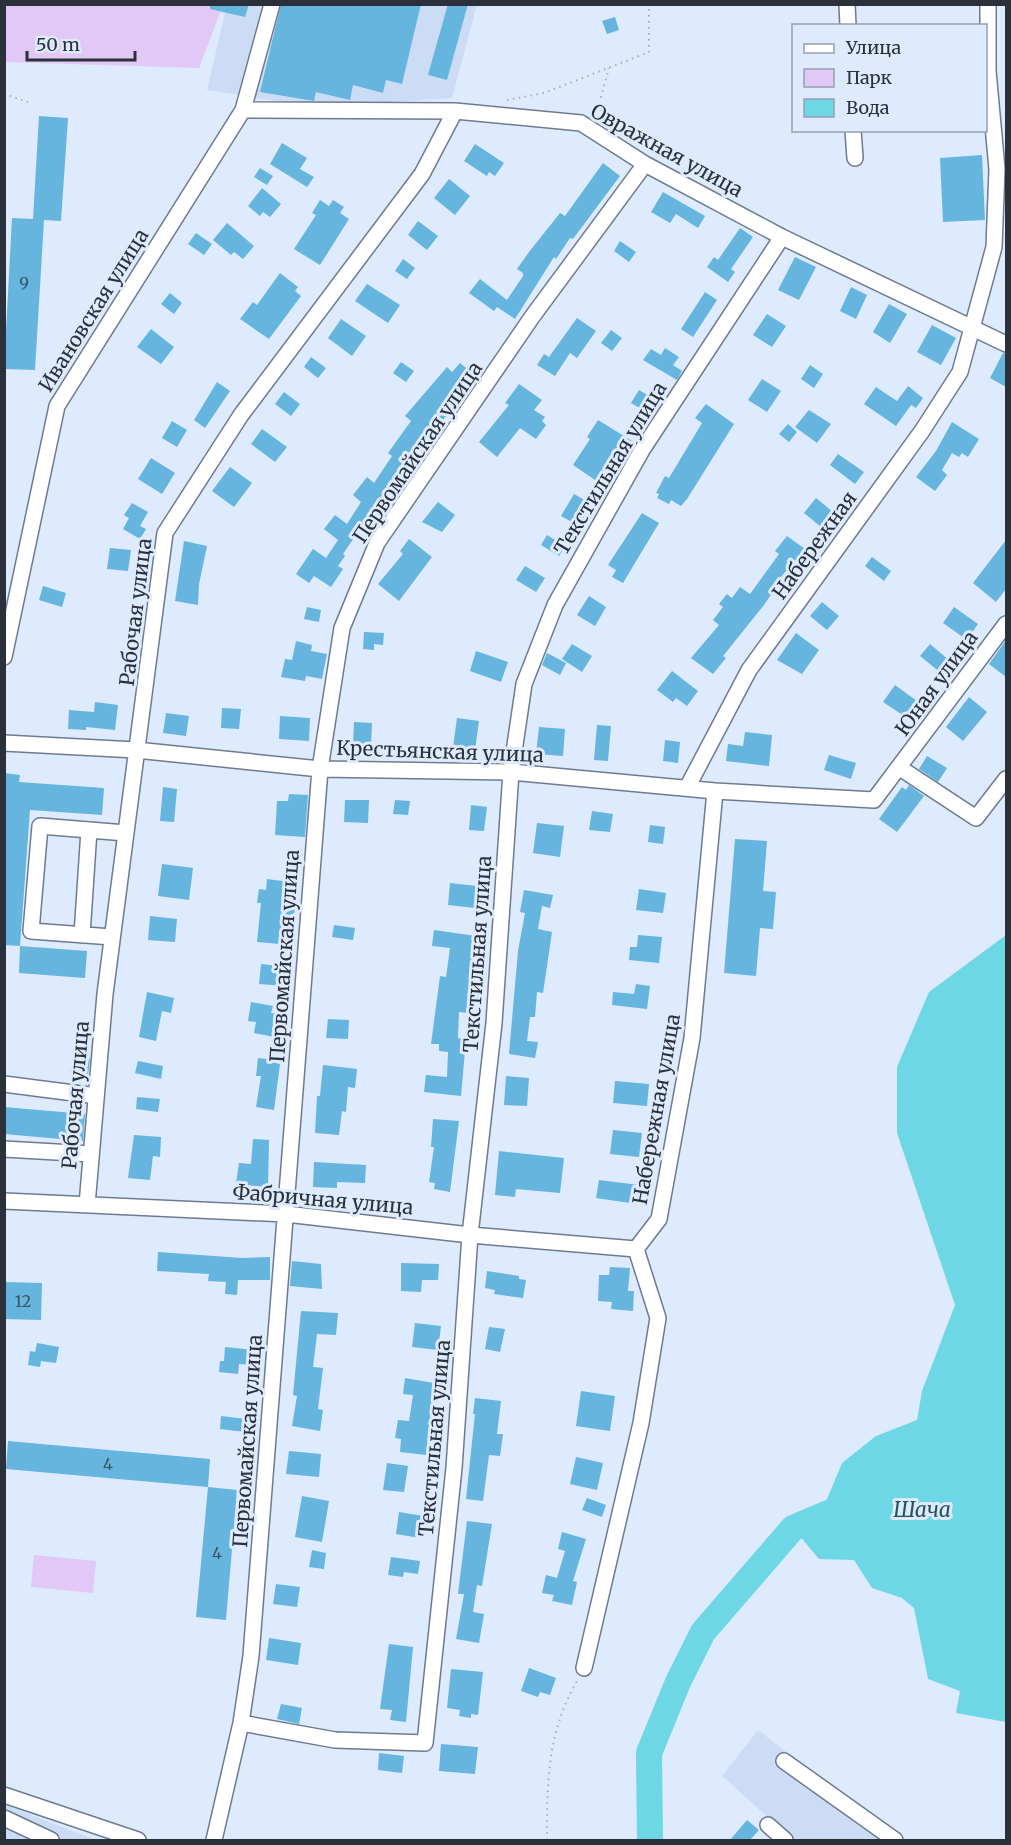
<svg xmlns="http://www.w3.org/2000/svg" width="1011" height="1845" font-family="Merriweather,serif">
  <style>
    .built { fill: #cddcf5 }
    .green { fill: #e2c8f6 }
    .water { fill: #6ed7e6 }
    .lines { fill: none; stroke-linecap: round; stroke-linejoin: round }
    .river { stroke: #6ed7e6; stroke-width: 26 }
    .building { fill: #65b5df }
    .minor-casing { stroke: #6d7b91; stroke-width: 18 }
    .path { stroke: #a4aebf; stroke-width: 2; stroke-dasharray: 1.5 4.5; stroke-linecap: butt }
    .minor { stroke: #fff; stroke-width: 15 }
    .labels { text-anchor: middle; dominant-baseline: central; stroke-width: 6; stroke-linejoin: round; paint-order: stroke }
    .number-label { font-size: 16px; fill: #3a5264 }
    .street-label { font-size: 20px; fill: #2b313b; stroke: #deeafe }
    .water-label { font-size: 21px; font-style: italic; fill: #25545a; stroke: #deeafe }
  </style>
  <rect width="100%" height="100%" fill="#deeafe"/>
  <!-- built -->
  <path class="built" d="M227 5H477L452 98 313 107 207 90Z
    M758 1730 900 1840H793L722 1776Z
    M5 1805 96 1840H5Z"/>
  <!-- green -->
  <path class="green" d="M5 5H223L199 68 5 62Z
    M34 1555 96 1561 93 1593 31 1587Z"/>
  <!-- water -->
  <path class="water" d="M1006 935V1722L956 1713 960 1691 928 1679 914 1608 902 1598 872 1588 854 1560 819 1559 793 1528 827 1499 842 1463 876 1436 917 1420 922 1391 955 1305 897 1133V1067L929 992Z"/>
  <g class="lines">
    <!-- river -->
    <path class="river" d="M650 1840 649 1753 678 1682 703 1632 793 1528 826 1514"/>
  </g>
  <!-- building -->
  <path class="building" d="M210 4H249L245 17 210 9Z
    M281 4H421L402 84 386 80 383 93 353 85 350 100 316 92 314 101 260 92Z
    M448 4H468L447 80 428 75Z
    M615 17 619 30 607 34 602 21Z
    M39 116 68 118 61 221 44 220 35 370 4 369 12 218 33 219Z
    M282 143 307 158 300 169 314 177 307 187 270 164Z
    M475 144 504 163 495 176 489 172 487 176 464 161Z
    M982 155 985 220 943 222 940 158Z
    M603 163 620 176 573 239 570 238 556 259 554 257 515 319 497 307 494 311 469 293 480 279 507 300 523 276V273L517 269 529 252 560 213 565 216Z
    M260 168 273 176 267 185 254 177Z
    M449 179 470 196 455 215 434 198Z
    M262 188 281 204 270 217 263 212 260 216 248 206Z
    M663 192 705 216 698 228 676 214 670 223 651 212Z
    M320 200 329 206 333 200 344 207 340 213 349 219 320 265 294 249 316 215 312 213Z
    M418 221 438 236 427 250 408 235Z
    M227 223 254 246 243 259 234 252 231 255 213 240Z
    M740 228 753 237 731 269 735 272 728 282 707 267 714 257 718 260Z
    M196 233 212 244 204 255 188 244Z
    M620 241 636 252 629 262 614 251Z
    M795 257 816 267 799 300 778 290Z
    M403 259 415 268 407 279 395 271Z
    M280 273 298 287 295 291 301 296 269 339 240 319 253 302 257 305Z
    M367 284 400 305 388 323 355 301Z
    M851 287 867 295 856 319 840 311Z
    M705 292 717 300 693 337 681 329Z
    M170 293 182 303 174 314 161 304Z
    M889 304 907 314 890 343 873 332Z
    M767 314 786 326 772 347 753 335Z
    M577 318 596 331 577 358 570 353 555 376 537 365 544 354 549 357Z
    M341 319 366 336 352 356 328 338Z
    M932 325 956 338 941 365 917 352Z
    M151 329 174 347 161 364 137 347Z
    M611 330 622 338 612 351 601 343Z
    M665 348 679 357 673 365 682 371 677 380 643 360 651 349 661 355Z
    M1003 353 1006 354V387L990 378Z
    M311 357 326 368 318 378 304 367Z
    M401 362 414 371 406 382 393 373Z
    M460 363 476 376 447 411 449 413 429 436 375 512 373 510 343 554 345 556 338 566 343 569 331 587 314 576 309 583 296 574 313 549 326 558 338 540 324 529 335 515 347 524 361 502 353 495 367 477 374 483 392 456 388 453 411 421 405 416 447 367 452 372Z
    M810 365 823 374 814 388 801 379Z
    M762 379 781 391 767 412 748 400Z
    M217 382 230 391 205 428 194 420Z
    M519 384 542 400 534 410 545 417 542 421 546 425 536 439 520 428 497 457 479 442 509 405 505 403Z
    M908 386 923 398 916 408 911 405 896 426 864 404 876 387 897 401Z
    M639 390 658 401 650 414 631 403Z
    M284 392 300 404 291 416 275 404Z
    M706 404 734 424 687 499 681 506 671 500 669 504 657 498 659 494 656 493 665 476 669 478 702 423 695 418Z
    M809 410 831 424 817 443 795 427Z
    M598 420 632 441 601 484 573 465 590 439 587 437Z
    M172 421 187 430 177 447 162 438Z
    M952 422 979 439 968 457 962 453 959 457 952 453 942 470 947 475 935 491 916 477 936 451Z
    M788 424 797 432 789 442 779 434Z
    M262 429 287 447 275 462 251 444Z
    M838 454 864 472 855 484 830 465Z
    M151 458 175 473 162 494 138 479Z
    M230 467 252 483 234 507 212 491Z
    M574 494 592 504 579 526 561 516Z
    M816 498 833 512 821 527 804 513Z
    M438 502 455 515 442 532 422 522Z
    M132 503 148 512 140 526 146 529 140 539 123 529 129 518 124 515Z
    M642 513 659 523 623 583 612 577 616 570 608 565Z
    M547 535 565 546 559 556 541 545Z
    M787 536 805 549 774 585 776 587 764 605 723 656 726 658 713 674 691 658 719 625 713 620 723 607 719 604 727 594 732 598 740 587 750 594 779 554 775 551Z
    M409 539 432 557 399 601 378 584 403 554 400 551Z
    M1006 540V589L996 602 973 583Z
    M184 541 207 546 199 584 198 605 175 601Z
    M110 548 131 550 128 571 107 569Z
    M872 557 891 571 884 581 865 566Z
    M525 566 545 578 536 592 516 580Z
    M43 586 66 593 62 607 39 600Z
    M589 596 606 607 595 626 577 615Z
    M822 602 839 616 827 630 810 616Z
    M307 607 321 610 319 622 304 619Z
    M954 607 978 624 967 640 943 623Z
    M364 632 384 633 383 645 374 644V650L363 649Z
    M796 633 819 650 802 674 777 660Z
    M1006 640V677L989 664Z
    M296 641 312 645 311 651 327 654 322 679 306 676 305 681 281 677 285 659 292 660Z
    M572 644 592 656 582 672 562 659Z
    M930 644 950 661 941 673 920 656Z
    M476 651 508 662 501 682 470 671Z
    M547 653 566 663 560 675 542 665Z
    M672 671 698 691 687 706 676 698 673 702 657 690Z
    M895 685 921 704 910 720 883 702Z
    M969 697 987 712 963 741 946 727Z
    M95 702 118 705 115 730 86 727V730L68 729 69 710 94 712Z
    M222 708 241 709 239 729 221 728Z
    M166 713 189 716 186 736 163 733Z
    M280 716 310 718 309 741 279 739Z
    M457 718 479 721 475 750 453 747Z
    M354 722 372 723 371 745 353 744Z
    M597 725 611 726 608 761 594 760Z
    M539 727 565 729 563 756 536 754Z
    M745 732 772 735 769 766 726 761 728 744 743 746Z
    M665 740 680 742 678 763 663 761Z
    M829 755 856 763 851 779 824 770Z
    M927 756 947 768 938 782 919 769Z
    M4 773 20 775 19 782 104 788 102 815 30 810 20 946 4 945Z
    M909 785 924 796 897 832 879 819 902 787 906 790Z
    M163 787 177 789 174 822 160 821Z
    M289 794 308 795 305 837 275 835 277 801H288Z
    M345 800H369L368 823 344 822Z
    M395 800 410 801 408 815 393 814Z
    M471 805 487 807 484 831 469 830Z
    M592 811 613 814 610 832 589 830Z
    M537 823 564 826 560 857 533 853Z
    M650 825 665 827 663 844 648 842Z
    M735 839 767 841 763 891 776 892 773 929 760 928 756 976 724 973Z
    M162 864 193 868 189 900 158 896Z
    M267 879 298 883 291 940 280 939V944L257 942 261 903H257L259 889 266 890Z
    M450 883 477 886 475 908 448 905Z
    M639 889 666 893 663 913 636 910Z
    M524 890 553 895 550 908 542 906 538 929 552 932 543 993 537 992 535 1017H530L527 1041 538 1042 535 1058 509 1054 518 951 525 913 520 912Z
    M150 916 177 919 175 942 148 940Z
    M334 925 355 928 353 940 332 937Z
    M434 930 476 936 468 1013 459 1012 458 1038 466 1039 461 1096 424 1092 426 1075 447 1077 448 1052 439 1051V1044H431L440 976 446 977 450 948 432 946Z
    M638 935 662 937 659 963 629 960 630 947H637Z
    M20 946 87 951 85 978 19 973Z
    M261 964 287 967 285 986 259 984Z
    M636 984 650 986 647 1009 612 1005 613 992 634 994Z
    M147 992 174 998 171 1013 162 1011 156 1041 139 1037Z
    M251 1002 273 1006 271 1013 283 1015 280 1038 254 1033 256 1022 248 1021Z
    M328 1019 349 1020 348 1039 326 1038Z
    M74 1055 90 1059 88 1075 70 1072Z
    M258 1058 276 1060 275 1063 280 1064 274 1110 256 1107 261 1076H256Z
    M138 1061 163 1066 161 1079 135 1073Z
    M323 1065 357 1069 355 1088 348 1087 346 1112 342 1111 339 1135 315 1133 317 1096H320Z
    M506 1076 529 1078 527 1106 504 1105Z
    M615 1081 649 1084 647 1106 613 1103Z
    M137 1097 160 1099 158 1112 136 1109Z
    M4 1107 85 1114 83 1141 4 1134Z
    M433 1119 459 1121 450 1192 434 1189 435 1183 429 1182 434 1147H431Z
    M613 1130 642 1133 639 1157 610 1154Z
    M134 1135 161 1137 160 1157 153 1156 150 1180 128 1178Z
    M253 1139 269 1140 268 1187 236 1184 239 1163 251 1164Z
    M499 1151 564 1158 560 1193 516 1189 515 1197 495 1195Z
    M314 1162 366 1165 365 1183 337 1182V1188L313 1187Z
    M599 1180 639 1185 637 1204 596 1198Z
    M158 1252 242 1258 270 1257V1280H238L237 1295 225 1294 226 1282 208 1281 209 1274 157 1271Z
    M292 1261 321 1264 322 1289 290 1286Z
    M401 1263 439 1264 438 1280H422L421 1292 401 1291Z
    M610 1267 630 1268 628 1291H634L633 1311 611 1309 612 1302 598 1301 599 1275H609Z
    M487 1271 519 1276V1279L526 1280 523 1298 494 1294 495 1290 485 1288Z
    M4 1282 42 1283 41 1320 4 1319Z
    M301 1311 338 1313 336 1335 317 1334 313 1367 323 1368 318 1409 323 1410 320 1431 292 1426 297 1396 293 1395Z
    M415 1323 441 1326 438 1350 412 1347Z
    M489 1327 505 1329 500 1352 485 1349Z
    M37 1343 59 1347 56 1363 41 1361 40 1367 28 1365 30 1351 35 1352Z
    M225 1347 254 1350 252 1365 239 1364 238 1374 219 1372 220 1361H224Z
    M405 1378 434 1383 426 1455 400 1452 401 1439 395 1438 398 1420 409 1421 413 1395 403 1394Z
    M581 1391 615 1396 610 1431 576 1426Z
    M475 1398 501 1401 497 1434H503L500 1456 489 1455 483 1501 466 1499 475 1414H473Z
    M221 1416 246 1419 245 1432 220 1429Z
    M8 1441 210 1459 208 1487 6 1469Z
    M289 1451 321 1454 319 1477 286 1474Z
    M576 1457 603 1463 597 1490 570 1484Z
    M387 1463 408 1466 404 1492 383 1490Z
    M208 1487 237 1490 226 1620 196 1617Z
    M302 1496 329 1501 322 1542 295 1537Z
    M587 1498 606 1505 602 1517 582 1510Z
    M399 1512 423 1516 420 1538 396 1534Z
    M467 1521 492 1524 482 1586 477 1585 473 1612 484 1614 479 1643 456 1639 464 1594H458Z
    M562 1532 586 1539 573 1581 577 1582 572 1605 552 1601 554 1595 542 1593 546 1575 557 1578 565 1551 558 1549Z
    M312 1550 326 1553 324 1569 309 1567Z
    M391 1557 420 1561 418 1574 404 1572 403 1577 388 1575Z
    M276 1584 300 1587 297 1607 273 1604Z
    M269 1638 301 1643 298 1665 266 1660Z
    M389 1644 413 1647 406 1722 390 1720 392 1710 380 1709Z
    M529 1668 556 1678 550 1695 540 1692 538 1697 521 1691Z
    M451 1669 483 1672 478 1715 471 1714V1718L459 1716 460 1710 447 1708Z
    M281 1704 302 1708 299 1724 277 1719Z
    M441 1744 478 1747 475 1774 439 1771Z
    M379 1753 404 1756 402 1773 378 1770Z
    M747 1820 759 1830 750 1840H730Z"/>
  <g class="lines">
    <!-- minor casing -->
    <g class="minor-casing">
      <path id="minor" d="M847 4 848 26
        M243 110 455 111 581 123 645 164 782 237 1006 344
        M853 130 855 158
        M4 657 57 406 243 110 272 4
        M4 743 136 750 320 769 511 772 715 791 874 800 1006 624
        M900 768 976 818 1006 779
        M688 786 749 670 922 431 960 372 994 247 997 169 988 71V4
        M82 935 89 830
        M112 937 31 931 40 826 126 833
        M4 1084 89 1095
        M4 1149 91 1154
        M4 1201 286 1214 470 1235 636 1249
        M87 1205 105 994 165 533 241 415 422 174 455 111
        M584 1668 641 1423 658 1318 636 1249 659 1219 692 1038 715 791
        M241 1723 335 1740 425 1743 454 1468 470 1235 494 1023 511 772 524 684 555 605 642 450 782 237
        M784 1761 895 1840
        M4 1795 138 1840
        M4 1818 51 1840
        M768 1825 785 1840
        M214 1840 241 1723 251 1656 320 769 342 628 377 543 532 317 645 164"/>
    </g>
    <!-- path -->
    <path class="path" d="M4 94 28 102
      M507 100 544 93 649 52V4
      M596 115 609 68
      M547 1840C547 1782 547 1733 577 1681"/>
    <!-- minor -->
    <use href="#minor" class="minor"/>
  </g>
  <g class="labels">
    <!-- number labels -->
    <g class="number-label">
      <text x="24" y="283">9</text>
      <text x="23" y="1301">12</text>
      <text x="108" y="1464">4</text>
      <text x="217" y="1553">4</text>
    </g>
    <!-- street labels -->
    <g class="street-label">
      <text transform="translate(667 150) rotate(29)">Овражная улица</text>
      <text transform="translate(93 310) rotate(-58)">Ивановская улица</text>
      <text transform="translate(417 452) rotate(-56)">Первомайская улица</text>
      <text transform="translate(610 468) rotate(-59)">Текстильная улица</text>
      <text transform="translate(814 545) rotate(-54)">Набережная</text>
      <text transform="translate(135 612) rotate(-83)">Рабочая улица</text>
      <text transform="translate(936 683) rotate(-54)">Юная улица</text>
      <text transform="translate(440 751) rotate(2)">Крестьянская улица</text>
      <text transform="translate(477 954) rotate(-86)">Текстильная улица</text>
      <text transform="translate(284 956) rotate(-86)">Первомайская улица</text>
      <text transform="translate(75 1095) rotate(-85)">Рабочая улица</text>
      <text transform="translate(656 1109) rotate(-80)">Набережная улица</text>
      <text transform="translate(323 1199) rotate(5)">Фабричная улица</text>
      <text transform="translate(434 1438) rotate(-85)">Текстильная улица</text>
      <text transform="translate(247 1441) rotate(-86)">Первомайская улица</text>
    </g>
    <!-- water labels -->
    <g class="water-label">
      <text x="922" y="1509">Шача</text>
    </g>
  </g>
  <!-- border -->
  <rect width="1011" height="1845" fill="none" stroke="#2b313b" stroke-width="12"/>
  <!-- legend -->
  <rect x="792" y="24" width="195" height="108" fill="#deeafe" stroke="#96a0b0" stroke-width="1.5"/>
  <rect x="804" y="44" width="30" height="9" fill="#ffffff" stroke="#96a0b0" stroke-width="1.5"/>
  <text x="846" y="54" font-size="18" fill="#2b313b">Улица</text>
  <rect x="804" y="69" width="30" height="18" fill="#e2c8f6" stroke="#96a0b0" stroke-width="1.5"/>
  <text x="846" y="84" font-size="18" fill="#2b313b">Парк</text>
  <rect x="804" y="99" width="30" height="18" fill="#6ed7e6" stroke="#96a0b0" stroke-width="1.5"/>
  <text x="846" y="114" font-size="18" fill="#2b313b">Вода</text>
  <!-- scale -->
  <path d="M27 51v9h108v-9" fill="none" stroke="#2b313b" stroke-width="3"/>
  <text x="36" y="51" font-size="18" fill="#2b313b" stroke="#deeafe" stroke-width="4.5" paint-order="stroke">50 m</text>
</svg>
